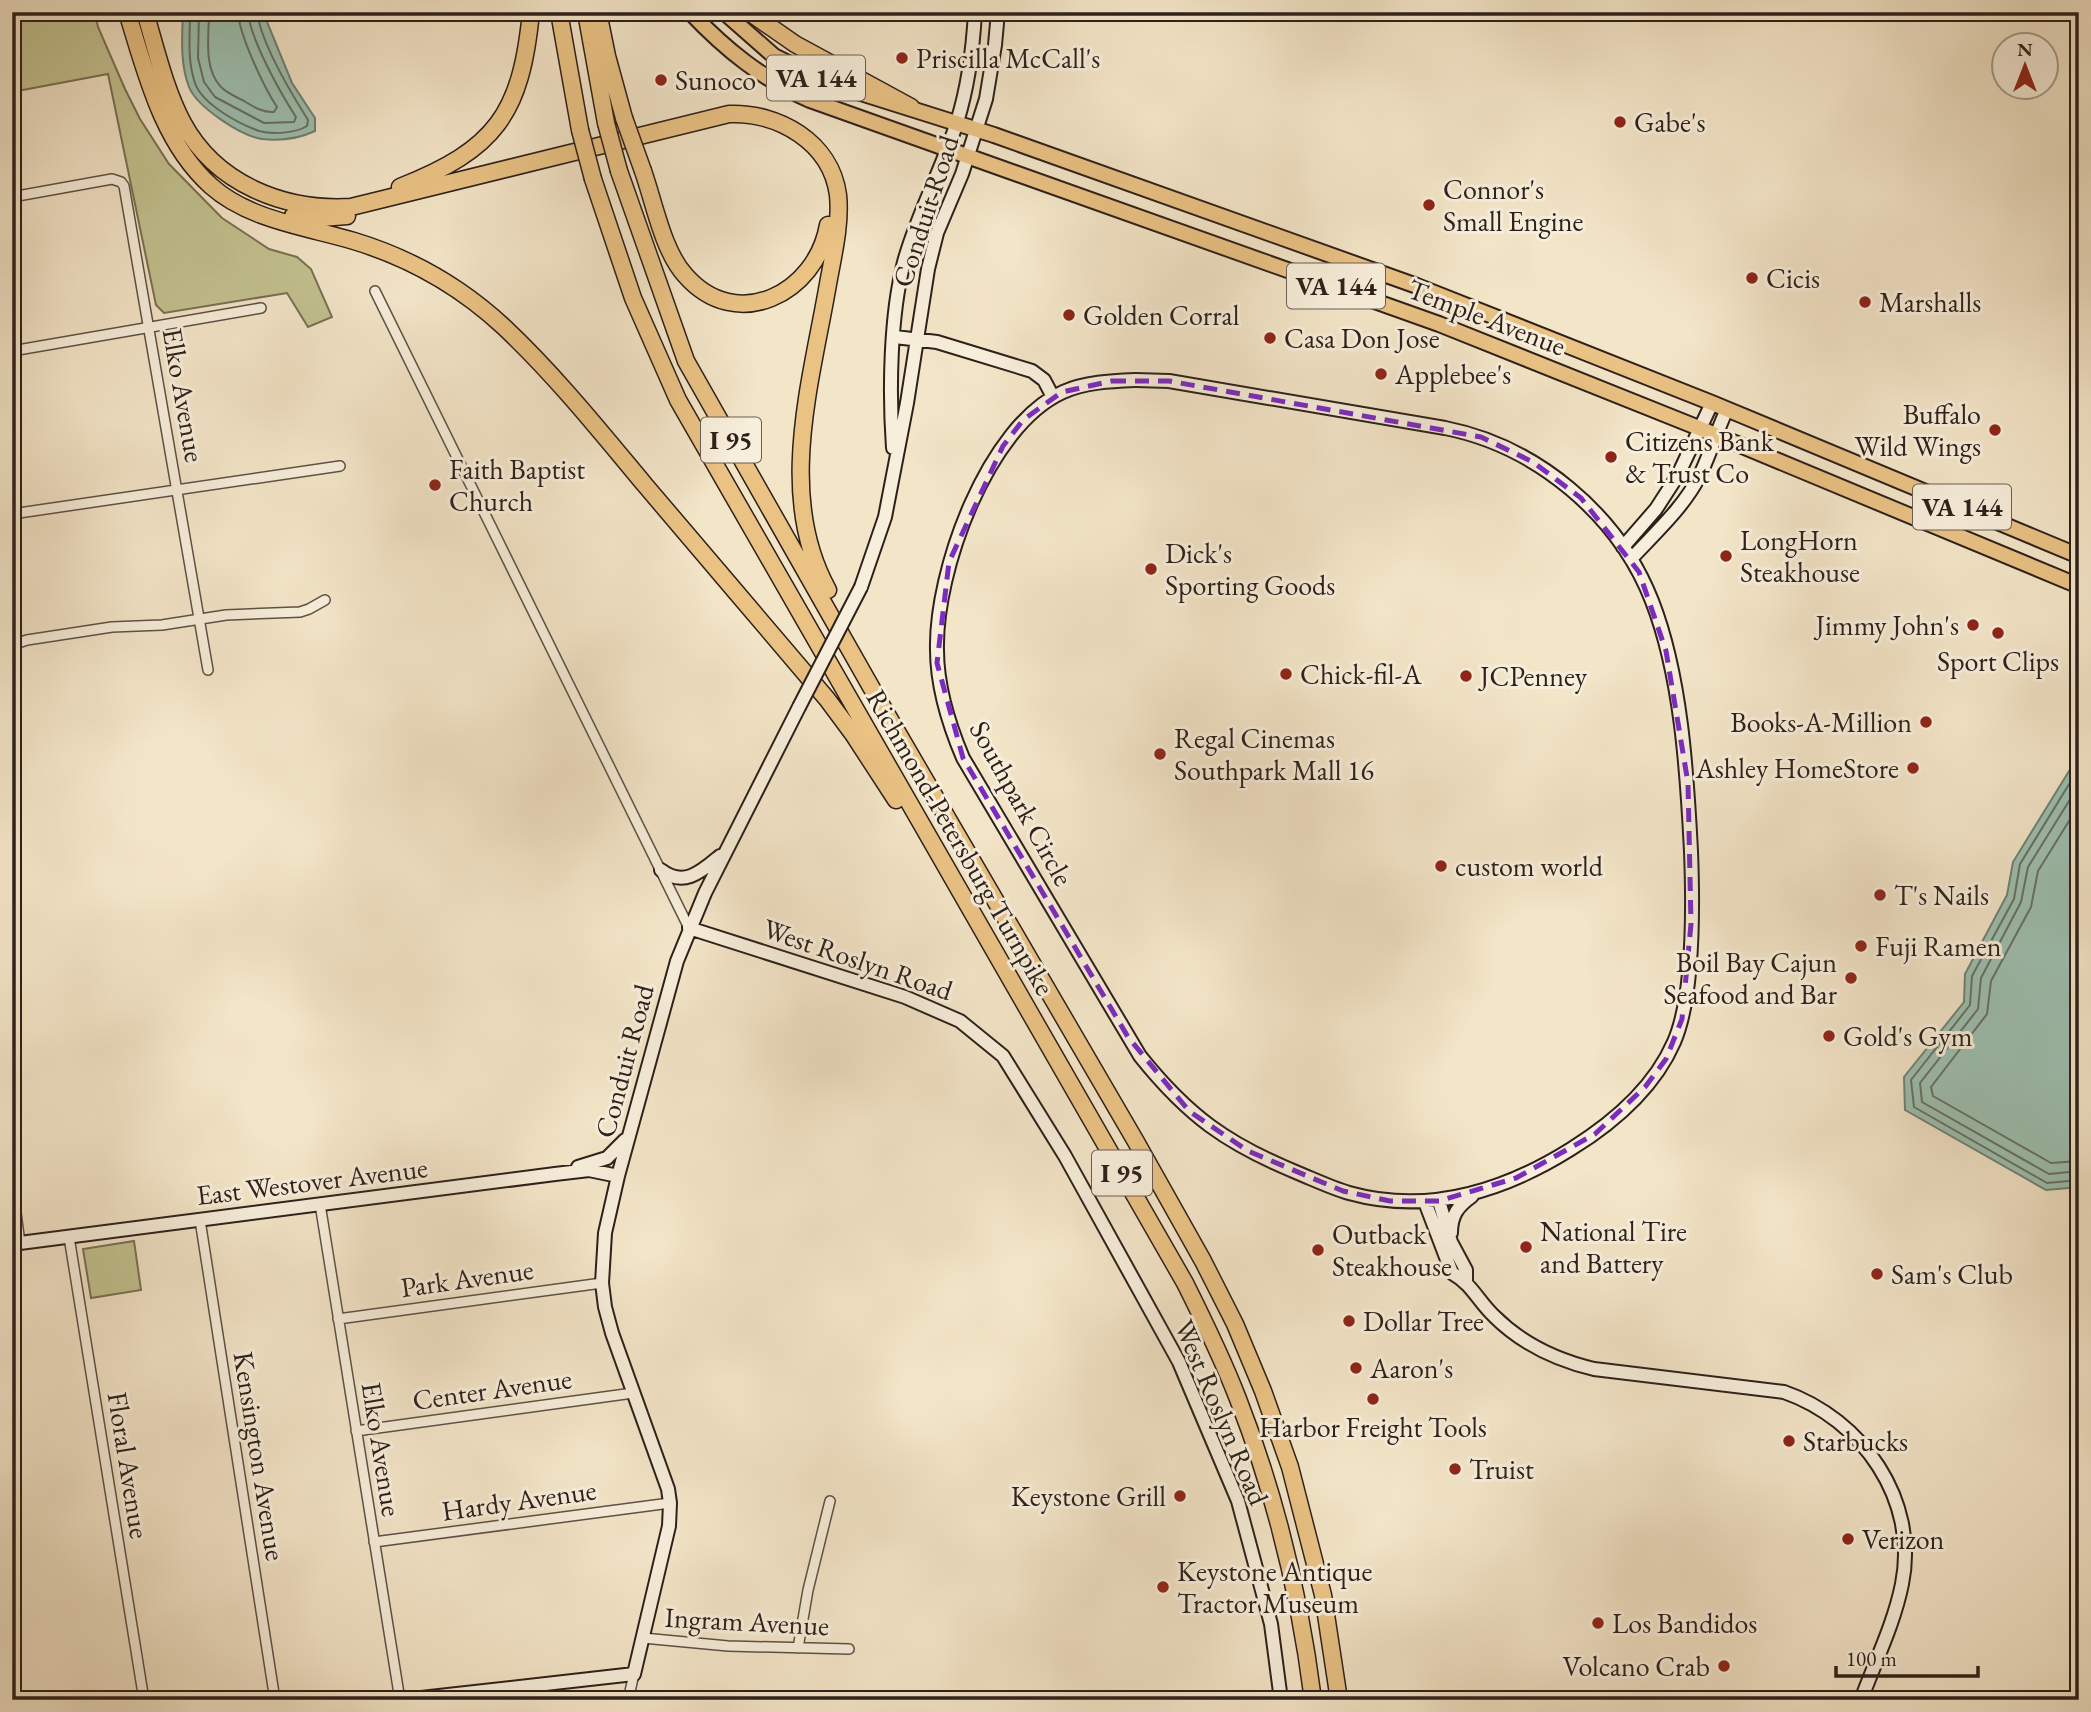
<svg xmlns="http://www.w3.org/2000/svg" width="2091" height="1712" font-family="'EB Garamond',serif">
  <style>
    .green { fill: #c3c290; stroke: #787155; stroke-width: 2 }
    .water { fill: #9dc0b0; stroke: #708074; stroke-width: 2 }
    .lines { fill: none; stroke-linecap: round; stroke-linejoin: round }
    .shore { stroke: #657065; stroke-width: 2 }
    .street-casing { stroke: #5e5146; stroke-width: 12 }
    .secondary-casing { stroke: #2d201a; stroke-width: 16 }
    .primary-casing { stroke: #2d201a; stroke-width: 18 }
    .highway-casing { stroke: #2d201a; stroke-width: 19 }
    .street { stroke: #f7eedb; stroke-width: 9 }
    .secondary { stroke: #f7eedb; stroke-width: 12 }
    .primary { stroke: #eac284; stroke-width: 14 }
    .highway { stroke: #eac284; stroke-width: 16 }
    .secondary-bridge-casing { stroke: #2d201a; stroke-width: 16; stroke-linecap: butt }
    .highway-bridge-casing { stroke: #2d201a; stroke-width: 19; stroke-linecap: butt }
    .secondary-bridge { stroke: #f7eedb; stroke-width: 12 }
    .highway-bridge { stroke: #eac284; stroke-width: 16 }
    .marked { fill: none; stroke: #7b2cbf; stroke-width: 5; stroke-dasharray: 14 9; stroke-linejoin: round }
    .poi-dot { fill: #8f2418; stroke: #f7eedb; stroke-width: 2.5 }
    .labels { text-anchor: middle; dominant-baseline: central; stroke-width: 6; stroke-linejoin: round; paint-order: stroke }
    .shield { fill: #f7eedb; stroke: #6a5e54; stroke-width: 2 }
    .shield-label { font-size: 26px; font-weight: bold; fill: #2d201a }
    .poi-label { font-size: 28px; fill: #2d201a; stroke: #f7eedb; text-anchor: start }
    .street-label { font-size: 28px; fill: #2d201a; stroke: #f7eedb }
  </style>
  <rect width="100%" height="100%" fill="#f3e5c8"/>
  <filter id="stains"><feTurbulence type="fractalNoise" baseFrequency=".00286" numOctaves="4"/><feColorMatrix values="0 0 0 0 .2 0 0 0 0 .09 0 0 0 0 .02 0 0 0 .5 -.17"/></filter>
  <radialGradient id="worn" r=".72"><stop offset=".6" stop-color="#630" stop-opacity="0"/><stop offset="1" stop-color="#630" stop-opacity=".3"/></radialGradient>
  <!-- green -->
  <path class="green" d="M12 12H95L98 27 125 89 140 119 169 164 222 218 269 249 297 257 311 269 332 317 308 327 287 293 164 313 156 305 108 74 12 92Z
    M134 1241 141 1290 91 1298 83 1249Z"/>
  <!-- water -->
  <path class="water" d="M183 12H263L292 83 315 118V131C300 138 280 141 262 139 241 136 197 107 189 87 180 64 182 37 183 12Z
    M2079 755V1187L2046 1190 1905 1110 1904 1077 1964 1002 1965 974 2007 895 2013 862Z"/>
  <g class="lines">
    <!-- shore -->
    <path class="shore" d="M190 12C190 36 187 60 195 83 202 104 239 124 259 131 272 135 296 133 307 126L308 120C291 93 261 44 257 12
      M199 12 198 58 204 82 215 97 264 123 294 122 296 117C281 94 250 39 248 12
      M209 12C209 36 203 68 221 87 227 93 236 97 244 101 254 107 263 113 274 112L277 107C264 87 239 35 238 12
      M2079 768 2020 864 2014 899 1972 976 1970 1005 1911 1080 1914 1107 2047 1183 2079 1180
      M2079 785 2028 867 2021 902 1981 978 1978 1009 1920 1083 1922 1102 2049 1174 2079 1171
      M2079 805 2038 871 2031 907 1991 981 1987 1014 1931 1087 1933 1096 2051 1163 2079 1161"/>
    <!-- street casing -->
    <g class="street-casing">
      <path id="street" d="M12 197 112 179 121 182 124 186 208 670
        M375 291 689 928
        M12 351 261 308
        M12 514 340 466
        M12 645 27 640 112 627 162 625 226 615 300 612 309 609 325 600
        M12 1183 20 1243
        M320 1204 400 1700
        M200 1220 275 1700
        M69 1237 144 1700
        M338 1319 602 1283
        M356 1431 633 1393
        M374 1542 670 1503
        M643 1638 728 1646 849 1649
        M798 1648 808 1590 830 1501
        M628 1700 634 1674"/>
    </g>
    <!-- secondary casing -->
    <g class="secondary-casing">
      <path id="secondary" d="M895 337 937 342 1032 371 1044 380 1053 397
        M1136 380 1169 381 1445 428C1536 446 1618 514 1652 601 1681 675 1687 772 1691 851 1693 902 1694 996 1674 1042 1654 1088 1613 1123 1571 1149 1504 1191 1428 1215 1349 1193 1332 1188 1315 1180 1298 1173 1227 1144 1188 1116 1140 1056L963 758C949 725 937 687 937 650 935 572 987 426 1063 392 1085 382 1112 381 1136 380Z
        M893 448C889 392 890 316 904 262 917 214 942 170 957 122 968 87 973 49 975 12
        M1623 547 1656 509 1678 475 1712 403
        M1631 559C1655 533 1684 507 1700 475 1710 454 1717 431 1727 409
        M861 587 885 517 907 403 928 269 937 233 962 174 986 99 995 45 998 12
        M661 870C684 888 702 871 720 856
        M689 928 905 997 960 1021 1003 1056 1065 1156 1179 1362 1238 1501 1271 1624 1281 1700
        M578 1167 607 1158 625 1140
        M1439 1201 1451 1242 1466 1270V1282
        M1425 1202 1452 1273C1473 1285 1477 1300 1494 1316 1522 1344 1556 1360 1594 1369L1784 1392C1862 1419 1919 1500 1902 1584 1894 1624 1875 1662 1861 1700
        M1451 1233C1451 1215 1458 1206 1472 1196
        M12 1244 555 1174 589 1170 618 1176
        M403 1700 634 1674 669 1526 670 1503 668 1489 612 1333 605 1307 602 1283 605 1233 618 1176 677 961 705 893 799 707"/>
    </g>
    <!-- primary casing -->
    <g class="primary-casing">
      <path id="primary" d="M690 12C726 50 762 79 810 100L1439 324 1699 428 2079 586
        M724 12 774 56 829 83 994 135 1417 286 1712 403 2079 556"/>
    </g>
    <!-- highway casing -->
    <g class="highway-casing">
      <path id="highway" d="M127 12C146 73 162 142 211 186 249 220 307 227 354 241 410 258 461 287 504 327 555 375 600 431 645 485 706 556 766 628 827 699L853 734 896 800
        M145 12C156 49 165 89 183 123 216 184 284 211 351 207L729 114C778 112 831 142 838 195 841 224 833 256 828 284 811 383 776 496 828 590
        M559 12 580 130
        M586 12 606 123
        M598 12 607 56 624 118
        M749 12 795 44 911 107
        M619 171 686 361 875 694 1135 1140 1203 1261 1235 1324 1263 1391 1290 1467 1323 1595 1339 1700
        M643 171C654 202 663 251 685 275 736 334 816 294 828 225
        M593 179 633 298 678 400 1185 1283C1204 1321 1223 1360 1238 1399 1276 1496 1300 1597 1313 1700
        M400 187C496 149 521 114 531 12
        M293 216 321 218 347 216"/>
    </g>
    <!-- street -->
    <use href="#street" class="street"/>
    <!-- secondary -->
    <use href="#secondary" class="secondary"/>
    <!-- primary -->
    <use href="#primary" class="primary"/>
    <!-- highway -->
    <use href="#highway" class="highway"/>
    <!-- secondary-bridge casing -->
    <g class="secondary-bridge-casing">
      <path id="secondary-bridge" d="M799 707 861 587"/>
    </g>
    <!-- highway-bridge casing -->
    <g class="highway-bridge-casing">
      <path id="highway-bridge" d="M624 118 643 171
        M606 123 619 171
        M580 130 593 179"/>
    </g>
    <!-- secondary-bridge -->
    <use href="#secondary-bridge" class="secondary-bridge"/>
    <!-- highway-bridge -->
    <use href="#highway-bridge" class="highway-bridge"/>
  </g>
  <!-- marked area -->
  <path class="marked" d="M1112 381H1169L1481 437 1533 462 1581 498 1639 572 1666 651 1688 783 1691 924 1682 1019 1666 1059 1645 1087 1595 1134 1516 1178 1439 1201H1390L1343 1191 1248 1151 1189 1111 1128 1037 963 758 937 663 949 562 1003 446 1023 420 1062 392Z"/>
  <!-- markers -->
  <g class="poi-dot">
    <circle cx="902" cy="58" r="7"/>
    <circle cx="661" cy="80" r="7"/>
    <circle cx="1620" cy="122" r="7"/>
    <circle cx="1429" cy="205" r="7"/>
    <circle cx="1752" cy="278" r="7"/>
    <circle cx="1865" cy="302" r="7"/>
    <circle cx="1069" cy="315" r="7"/>
    <circle cx="1270" cy="338" r="7"/>
    <circle cx="1381" cy="374" r="7"/>
    <circle cx="1995" cy="430" r="7"/>
    <circle cx="1611" cy="457" r="7"/>
    <circle cx="435" cy="485" r="7"/>
    <circle cx="1726" cy="556" r="7"/>
    <circle cx="1151" cy="569" r="7"/>
    <circle cx="1973" cy="625" r="7"/>
    <circle cx="1998" cy="633" r="7"/>
    <circle cx="1286" cy="674" r="7"/>
    <circle cx="1466" cy="676" r="7"/>
    <circle cx="1926" cy="722" r="7"/>
    <circle cx="1160" cy="754" r="7"/>
    <circle cx="1913" cy="768" r="7"/>
    <circle cx="1441" cy="866" r="7"/>
    <circle cx="1880" cy="895" r="7"/>
    <circle cx="1861" cy="946" r="7"/>
    <circle cx="1851" cy="978" r="7"/>
    <circle cx="1829" cy="1036" r="7"/>
    <circle cx="1526" cy="1247" r="7"/>
    <circle cx="1318" cy="1250" r="7"/>
    <circle cx="1877" cy="1274" r="7"/>
    <circle cx="1349" cy="1321" r="7"/>
    <circle cx="1356" cy="1368" r="7"/>
    <circle cx="1373" cy="1399" r="7"/>
    <circle cx="1789" cy="1441" r="7"/>
    <circle cx="1455" cy="1469" r="7"/>
    <circle cx="1180" cy="1496" r="7"/>
    <circle cx="1848" cy="1539" r="7"/>
    <circle cx="1163" cy="1587" r="7"/>
    <circle cx="1598" cy="1623" r="7"/>
    <circle cx="1724" cy="1666" r="7"/>
  </g>
  <g class="labels">
    <!-- shield labels -->
    <g class="shield">
      <rect x="767" y="55.5" width="98" height="45" rx="5"/>
      <rect x="1287" y="263.5" width="98" height="45" rx="5"/>
      <rect x="701" y="417.5" width="60" height="45" rx="5"/>
      <rect x="1913" y="484.5" width="98" height="45" rx="5"/>
      <rect x="1092" y="1150.5" width="60" height="45" rx="5"/>
    </g>
    <g class="shield-label">
      <text x="816" y="78">VA 144</text>
      <text x="1336" y="286">VA 144</text>
      <text x="731" y="440">I 95</text>
      <text x="1962" y="507">VA 144</text>
      <text x="1122" y="1173">I 95</text>
    </g>
    <!-- poi labels -->
    <g class="poi-label">
      <text x="916" y="58">Priscilla McCall's</text>
      <text x="675" y="80">Sunoco</text>
      <text x="1634" y="122">Gabe's</text>
      <text x="1443" y="189">Connor's<tspan x="1443" dy="32">Small Engine</tspan></text>
      <text x="1766" y="278">Cicis</text>
      <text x="1879" y="302">Marshalls</text>
      <text x="1083" y="315">Golden Corral</text>
      <text x="1284" y="338">Casa Don Jose</text>
      <text x="1395" y="374">Applebee's</text>
      <text x="1981" y="414" text-anchor="end">Buffalo<tspan x="1981" dy="32">Wild Wings</tspan></text>
      <text x="1625" y="441">Citizens Bank<tspan x="1625" dy="32">&amp; Trust Co</tspan></text>
      <text x="449" y="469">Faith Baptist<tspan x="449" dy="32">Church</tspan></text>
      <text x="1740" y="540">LongHorn<tspan x="1740" dy="32">Steakhouse</tspan></text>
      <text x="1165" y="553">Dick's<tspan x="1165" dy="32">Sporting Goods</tspan></text>
      <text x="1959" y="625" text-anchor="end">Jimmy John's</text>
      <text x="1998" y="661" text-anchor="middle">Sport Clips</text>
      <text x="1300" y="674">Chick-fil-A</text>
      <text x="1480" y="676">JCPenney</text>
      <text x="1912" y="722" text-anchor="end">Books-A-Million</text>
      <text x="1174" y="738">Regal Cinemas<tspan x="1174" dy="32">Southpark Mall 16</tspan></text>
      <text x="1899" y="768" text-anchor="end">Ashley HomeStore</text>
      <text x="1455" y="866">custom world</text>
      <text x="1894" y="895">T's Nails</text>
      <text x="1875" y="946">Fuji Ramen</text>
      <text x="1837" y="962" text-anchor="end">Boil Bay Cajun<tspan x="1837" dy="32">Seafood and Bar</tspan></text>
      <text x="1843" y="1036">Gold's Gym</text>
      <text x="1540" y="1231">National Tire<tspan x="1540" dy="32">and Battery</tspan></text>
      <text x="1332" y="1234">Outback<tspan x="1332" dy="32">Steakhouse</tspan></text>
      <text x="1891" y="1274">Sam's Club</text>
      <text x="1363" y="1321">Dollar Tree</text>
      <text x="1370" y="1368">Aaron's</text>
      <text x="1373" y="1427" text-anchor="middle">Harbor Freight Tools</text>
      <text x="1803" y="1441">Starbucks</text>
      <text x="1469" y="1469">Truist</text>
      <text x="1166" y="1496" text-anchor="end">Keystone Grill</text>
      <text x="1862" y="1539">Verizon</text>
      <text x="1177" y="1571">Keystone Antique<tspan x="1177" dy="32">Tractor Museum</tspan></text>
      <text x="1612" y="1623">Los Bandidos</text>
      <text x="1710" y="1666" text-anchor="end">Volcano Crab</text>
    </g>
    <!-- street labels -->
    <g class="street-label">
      <text transform="translate(925 211) rotate(-72)">Conduit Road</text>
      <text transform="translate(1487 317) rotate(21)">Temple Avenue</text>
      <text transform="translate(184 395) rotate(80)">Elko Avenue</text>
      <text transform="translate(1022 803) rotate(61)">Southpark Circle</text>
      <text transform="translate(961 842) rotate(60)">Richmond-Petersburg Turnpike</text>
      <text transform="translate(858 959) rotate(19)">West Roslyn Road</text>
      <text transform="translate(624 1061) rotate(-75)">Conduit Road</text>
      <text transform="translate(312 1181) rotate(-7)">East Westover Avenue</text>
      <text transform="translate(467 1278) rotate(-8)">Park Avenue</text>
      <text transform="translate(492 1389) rotate(-8)">Center Avenue</text>
      <text transform="translate(1222 1412) rotate(67)">West Roslyn Road</text>
      <text transform="translate(382 1449) rotate(81)">Elko Avenue</text>
      <text transform="translate(260 1456) rotate(81)">Kensington Avenue</text>
      <text transform="translate(129 1465) rotate(81)">Floral Avenue</text>
      <text transform="translate(519 1500) rotate(-8)">Hardy Avenue</text>
      <text transform="translate(747 1621) rotate(3)">Ingram Avenue</text>
    </g>
  </g>
  <!-- margin -->
  <rect width="2091" height="1712" fill="none" stroke="#f3e5c8" stroke-width="42"/>
  <rect x="14" y="14" width="2063" height="1684" fill="none" stroke="#2d201a" stroke-width="3.5"/>
  <rect x="21" y="21" width="2049" height="1670" fill="none" stroke="#2d201a" stroke-width="2"/>
  <!-- north arrow -->
  <g transform="translate(2025 66)"><circle r="33" fill="#f7eedb" stroke="#a69c8e" stroke-width="2"/>
  <path d="M0-5L12 26L0 18L-12 26Z" fill="#8f2418"/>
  <text y="-10" font-size="19" font-weight="bold" text-anchor="middle" fill="#2d201a">N</text>
  </g>
  <!-- scale -->
  <path d="M1836 1666v10h142v-10" fill="none" stroke="#2d201a" stroke-width="3.5"/>
  <text x="1846" y="1666" font-size="21" fill="#2d201a" stroke="#f7eedb" stroke-width="5" paint-order="stroke">100 m</text>
  <rect width="100%" height="100%" filter="url(#stains)"/>
  <rect width="100%" height="100%" fill="url(#worn)"/>
</svg>
